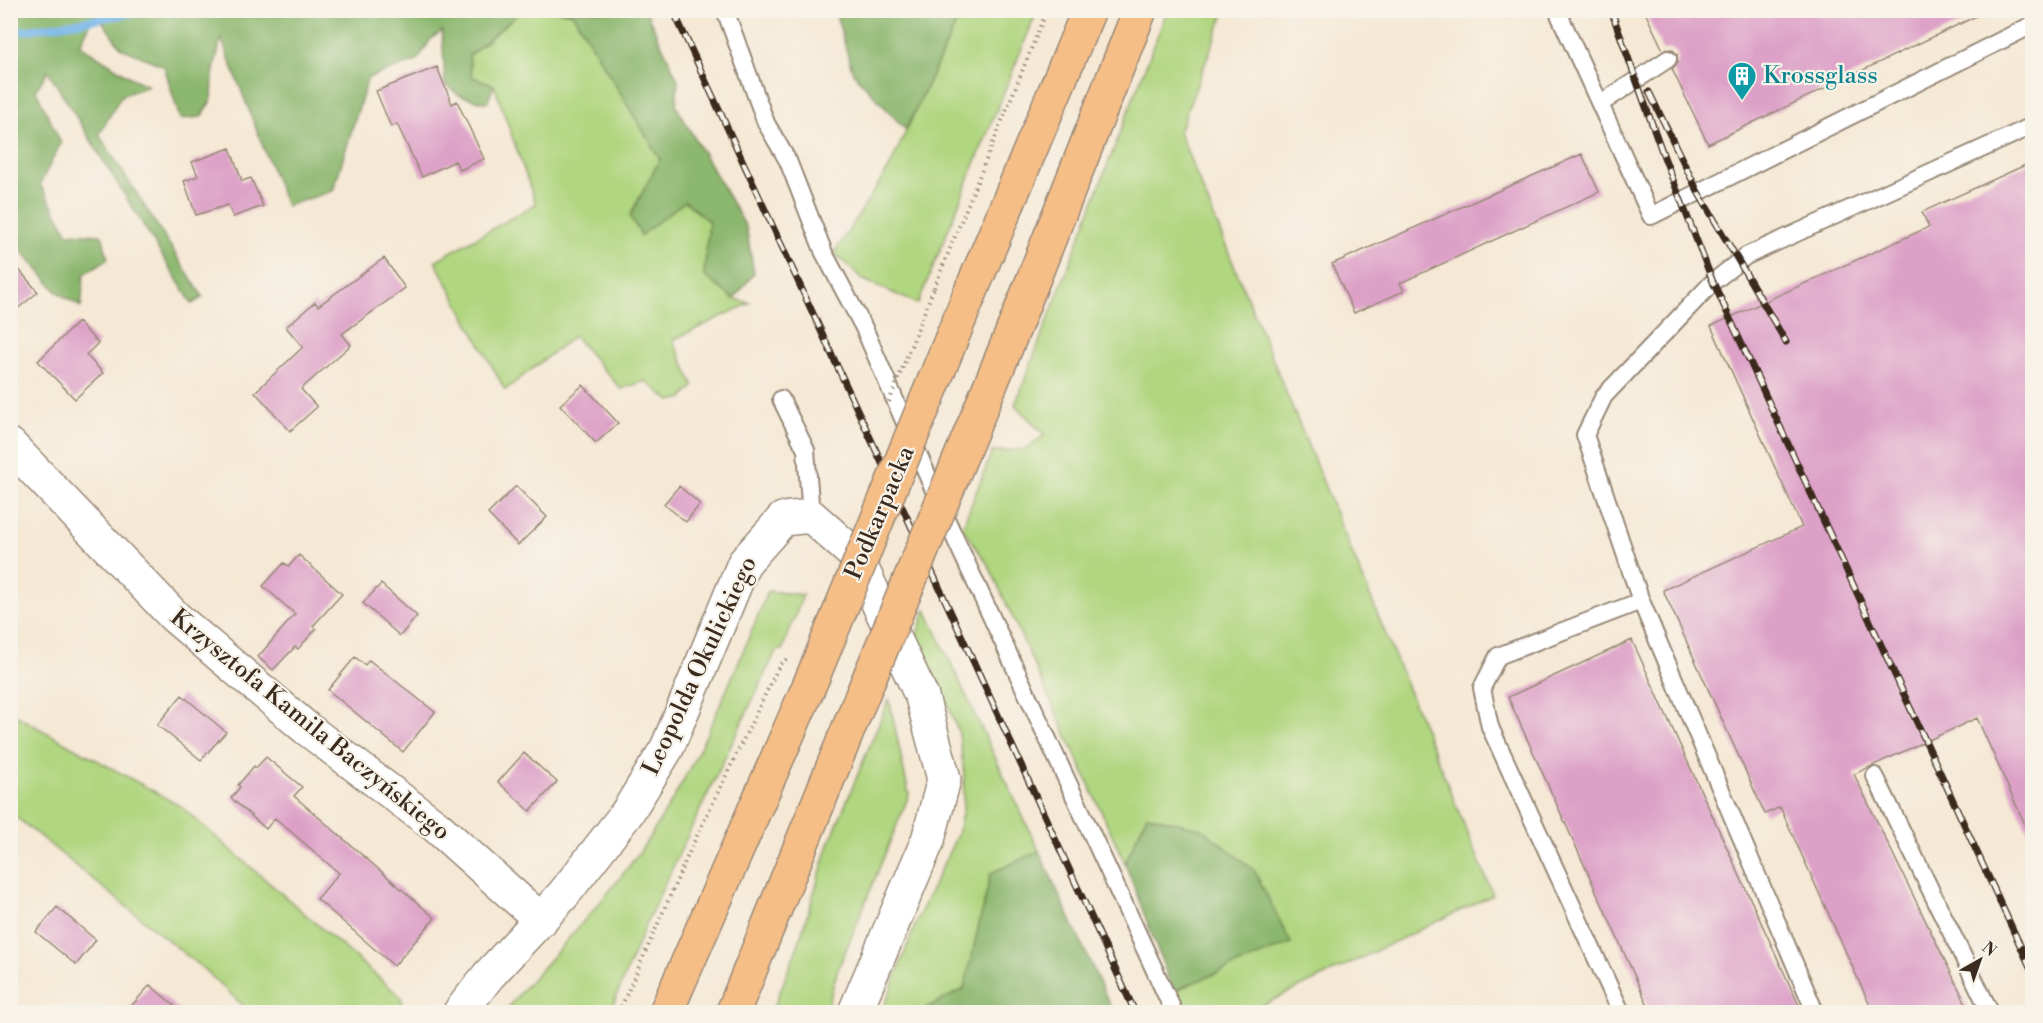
<svg xmlns="http://www.w3.org/2000/svg" width="2043" height="1023" font-family="'Libre Bodoni',serif">
  <style>
    .green { fill: #b0d680; stroke: #76804f; stroke-width: 1.5 }
    .forest { fill: #8cb76e; stroke: #647046; stroke-width: 1.5 }
    .lines { fill: none; stroke-linecap: round; stroke-linejoin: round }
    .stream { stroke: #74b6e9; stroke-width: 8 }
    .building { fill: #dda1c7 }
    .service-casing { stroke: #988979; stroke-width: 20 }
    .minor-casing { stroke: #988979; stroke-width: 36 }
    .primary-casing { stroke: #988979; stroke-width: 36 }
    .path { stroke: #988979; stroke-width: 4; stroke-dasharray: 1.5 4.5; stroke-linecap: butt }
    .service { stroke: #fff; stroke-width: 16 }
    .minor { stroke: #fff; stroke-width: 33 }
    .primary { stroke: #f6be87; stroke-width: 33 }
    .rail-casing { stroke: #3b2a1e; stroke-width: 7 }
    .rail { stroke: #f7f3e8; stroke-width: 4.5; stroke-dasharray: 14; stroke-linecap: butt }
    .primary-bridge-casing { stroke: #988979; stroke-width: 36; stroke-linecap: butt }
    .path-bridge { stroke: #988979; stroke-width: 4; stroke-dasharray: 1.5 4.5; stroke-linecap: butt }
    .primary-bridge { stroke: #f6be87; stroke-width: 33 }
    .labels { text-anchor: middle; dominant-baseline: central; stroke-width: 4.5; stroke-linejoin: round; paint-order: stroke }
    .culture-label { font-size: 24px; fill: #0d838f; stroke: #f7f3e8; text-anchor: start }
    .street-label { font-size: 24px; fill: #3b2a1e; stroke: #f7f3e8 }
  </style>
  <rect width="100%" height="100%" fill="#f7f3e8"/>
  <filter id="ink" filterUnits="userSpaceOnUse"><feTurbulence type="fractalNoise" baseFrequency=".0167" numOctaves="2"/><feDisplacementMap in="SourceGraphic" scale="12" xChannelSelector="R" yChannelSelector="G"/><feConvolveMatrix kernelMatrix="1 2 1 2 8 2 1 2 1" color-interpolation-filters="sRGB"/></filter>
  <filter id="wash" filterUnits="userSpaceOnUse"><feTurbulence type="fractalNoise" baseFrequency=".008" numOctaves="4" result="noise"/><feDisplacementMap in="SourceGraphic" scale="24" xChannelSelector="R" yChannelSelector="G"/><feGaussianBlur stdDeviation="1.35" result="paint"/><feColorMatrix in="noise" values="0 0 0 0 0 0 0 0 0 0 0 0 0 0 0 0 0 1.4 0 .05"/><feComposite in="paint" operator="in"/></filter>
  <g filter="url(#wash)">
    <rect width="100%" height="100%" fill="#f5e8d4"/>
    <!-- green -->
    <path class="green" d="M521 11H557L573 14 660 159 630 216 641 234 685 201 709 222 704 276 734 299 750 303 673 340 694 386 683 398 670 401 646 381 621 389 574 336 505 390 435 261 536 204 494 85 472 77 469 56Z
      M962 11H1037L918 304 864 280 834 253 889 168Z
      M1167 11H1225L1179 132 1493 895 1248 1012H1184L1173 991 1291 943 1147 815 1125 863 989 566 962 528 992 452 1025 449 1045 435 1015 405Z
      M768 591 803 595 782 650 776 651 648 919 610 1012H505C522 988 542 969 561 947 590 914 620 881 645 844 698 766 732 678 768 591Z
      M926 610 1039 851 991 873 964 990 926 1008V1012H882L917 920 957 835 963 810 964 772 959 734 946 700 916 636Z
      M889 699 909 795 837 972 826 1012H772L798 945 829 844Z
      M11 713 179 805 401 997 404 1012H250L207 972 11 813V796L16 790 11 787Z"/>
    <!-- forest -->
    <path class="forest" d="M11 10H521V11L469 56 472 77 494 85 487 103 459 95 445 84 442 31 431 39 417 61 368 78 333 191 286 206 221 38 213 75 212 99 201 117 180 119 164 66 121 48 96 12 80 45 130 77 148 86 121 96 99 135 203 297 192 304 48 71 36 90 61 143 40 184 68 233 102 235 108 259 84 274 81 307 57 292 11 238Z
      M557 11H646L678 80 676 106 746 227 754 273 734 299 704 276 709 222 685 201 641 235 630 216 660 159 573 14Z
      M835 11H962L906 130 853 73Z
      M1147 815 1202 829 1254 870 1291 943 1173 991 1125 863Z
      M1039 851 1113 1012H926V1008L964 989 991 873Z"/>
    <g class="lines">
      <!-- stream -->
      <path class="stream" d="M10 33 152 10"/>
    </g>
    <g id="blocks">
      <!-- building -->
      <path class="building" d="M1644 10H1989L1708 144 1672 69 1678 63 1677 54 1672 49 1663 50Z
        M437 67 452 104 457 101 484 159 460 170 455 161 422 177 397 124 391 127 376 91Z
        M230 148 242 181 251 178 263 206 233 217 228 205 196 215 184 181 198 176 192 162Z
        M1582 154 1599 192 1400 283 1404 291 1354 313 1332 264Z
        M2032 162V840L1977 718 1854 774 1970 1012H1873L1780 807 1765 814 1663 590 1802 527 1711 326 1929 227 1922 212Z
        M384 258 405 288 342 334 351 345 301 389 317 407 290 431 255 392 303 347 286 327 315 302 318 306Z
        M10 259 38 292 10 315Z
        M78 322 98 343 86 355 103 373 75 399 38 361Z
        M583 385 618 423 596 443 560 405Z
        M516 486 547 517 518 545 488 514Z
        M679 486 700 504 686 522 664 504Z
        M299 555 342 594 313 626 316 629 298 649 295 647 273 670 258 657 295 614 263 586 284 563 289 566Z
        M381 584 417 616 400 636 363 603Z
        M1632 640 1802 1012H1651L1508 697Z
        M355 657 365 665 369 660 435 712 403 752 328 690Z
        M182 695 226 732 201 760 157 725Z
        M524 753 557 782 530 811 498 782Z
        M266 757 302 787 294 796 435 918 394 966 317 899 339 873 275 818 266 829 231 798 240 787 238 785 254 766 256 768Z
        M57 907 96 940 76 965 36 932Z
        M150 985 182 1012H126Z"/>
    </g>
  </g>
  <g filter="url(#ink)">
    <use href="#blocks" fill-opacity="0" stroke="#988979" stroke-width="1.5"/>
    <g class="lines">
      <!-- service casing -->
      <g class="service-casing">
        <path id="service" d="M725 10 766 123 788 161 824 253 864 328 948 523 1174 1012
          M1557 10 1651 216 2032 25
          M1600 104 1668 59
          M781 399 806 450 811 516
          M1875 776 1990 1012
          M1621 1012 1490 727 1482 688 1498 656 1641 601
          M1815 1012 1641 601 1585 435 1604 396 1713 282 1746 256 2032 126"/>
      </g>
      <!-- minor casing -->
      <g class="minor-casing">
        <path id="minor" d="M10 445 175 617 306 728 437 827 541 920
          M460 1012 488 976 563 895 627 813 667 748 744 563 783 519 811 516 856 556 922 697 944 779 928 840 855 1012"/>
      </g>
      <!-- primary casing -->
      <g class="primary-casing">
        <path id="primary" d="M969 296 1089 10
          M1014 328 1140 10
          M666 1012 812 679
          M733 1012 861 698"/>
      </g>
      <!-- path -->
      <path class="path" d="M934 288 1047 10
        M619 1012 692 846 780 664 786 659"/>
      <!-- service -->
      <use href="#service" class="service"/>
      <!-- minor -->
      <use href="#minor" class="minor"/>
      <!-- primary -->
      <use href="#primary" class="primary"/>
      <!-- rail casing -->
      <g class="rail-casing">
        <path id="rail" d="M673 10 1135 1012
          M1611 10 1664 157 1713 282 2032 971
          M1649 92 1698 192 1786 342"/>
      </g>
      <!-- rail -->
      <use href="#rail" class="rail"/>
      <!-- primary-bridge casing -->
      <g class="primary-bridge-casing">
        <path id="primary-bridge" d="M812 679 969 296
          M861 698 1014 328"/>
      </g>
      <!-- path-bridge -->
      <path class="path-bridge" d="M889 402 934 288"/>
      <!-- primary-bridge -->
      <use href="#primary-bridge" class="primary-bridge"/>
    </g>
  </g>
  <!-- icons -->
  <defs>
    <g id="building-pin" transform="scale(1.5)"><path d="M0 17L-7.5 6A9.5 9.5 0 1 1 7.5 6Z" fill="#0f9aa8" stroke="#f7f3e8"/><path d="M-4-6H4V6H1V3H-1V6H-4ZM-2.5-4.3h1.7v1.8h-1.7ZM.8-4.3h1.7v1.8H.8ZM-2.5-1h1.7V.8h-1.7ZM.8-1h1.7V.8H.8Z" fill="#fff"/></g>
  </defs>
  <g fill-rule="evenodd">
    <use href="#building-pin" x="1742" y="76"/>
  </g>
  <g class="labels">
    <!-- culture labels -->
    <g class="culture-label">
      <text x="1763" y="76">Krossglass</text>
    </g>
    <!-- street labels -->
    <g class="street-label">
      <text transform="translate(880 513) rotate(-67)">Podkarpacka</text>
      <text transform="translate(700 666) rotate(-65)">Leopolda Okulickiego</text>
      <text transform="translate(310 725) rotate(39)">Krzysztofa Kamila Baczyńskiego</text>
    </g>
  </g>
  <!-- margin -->
  <rect width="2043" height="1023" fill="none" stroke="#f7f3e8" stroke-width="36"/>
  <!-- north arrow -->
  <g transform="translate(1980 960) rotate(40)" stroke="#f7f3e8" stroke-width="4.5" paint-order="stroke">
  <path d="M0-4.5L10 22L0 15L-10 22Z" fill="#3b2a1e"/>
  <text y="-9" font-size="16" font-weight="bold" text-anchor="middle" fill="#3b2a1e">N</text>
  </g>
</svg>
